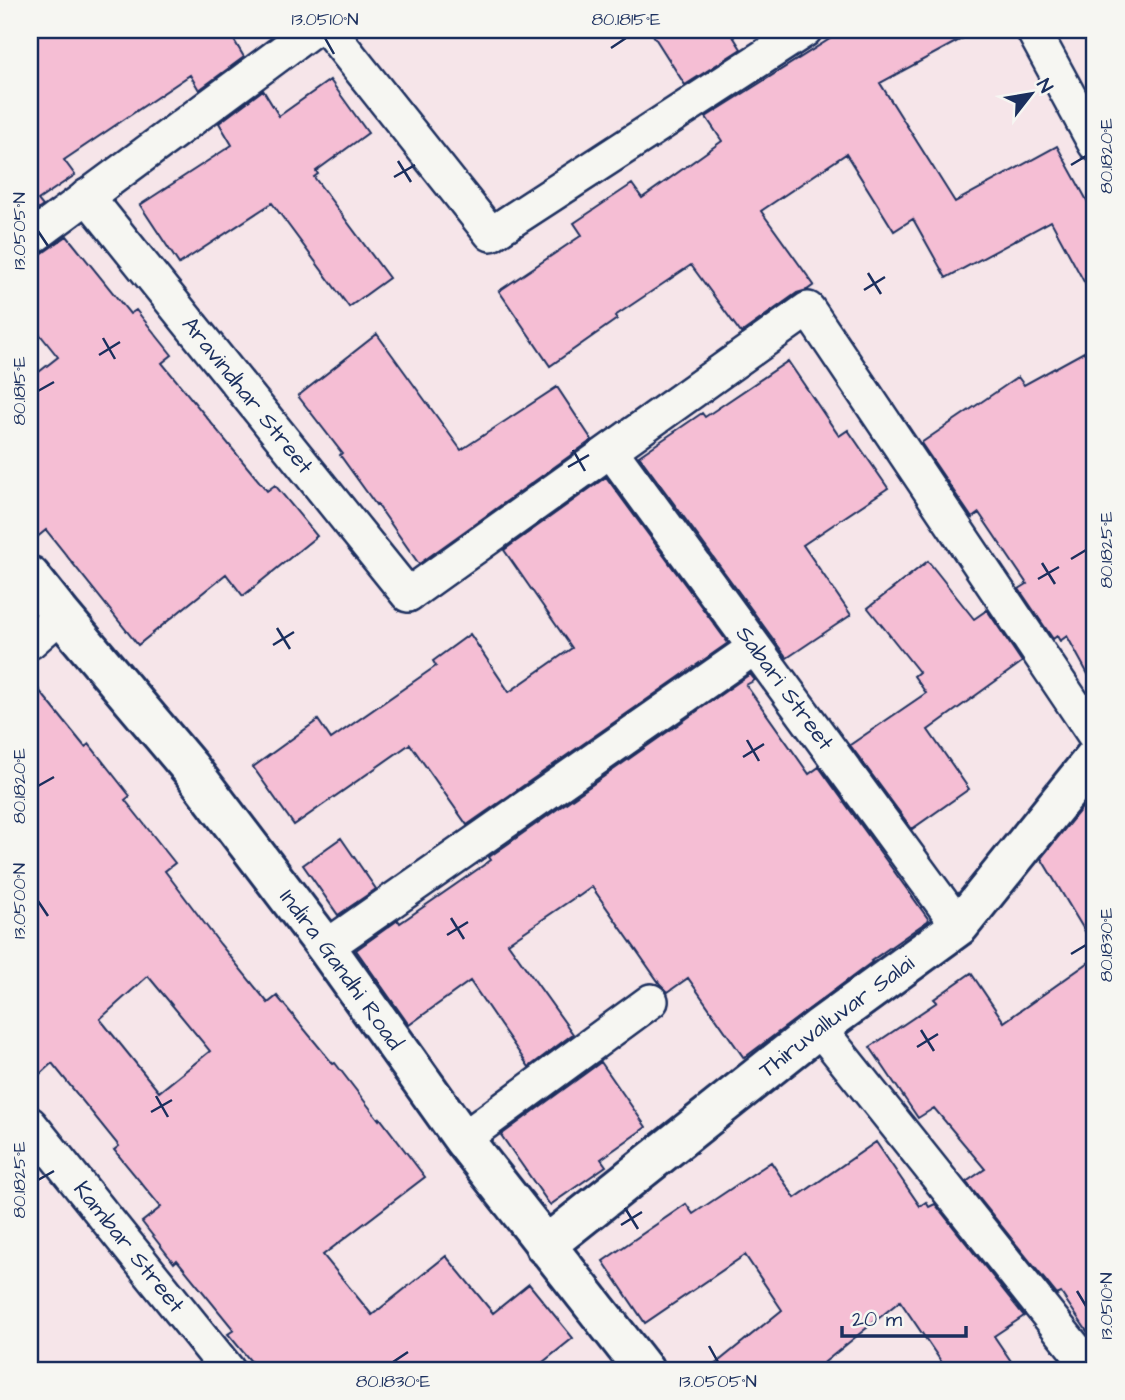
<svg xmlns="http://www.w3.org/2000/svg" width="1125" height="1400" font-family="'Architects Daughter',sans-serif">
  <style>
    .building { fill: #f5bed4; stroke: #1b2f5e; stroke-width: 2; fill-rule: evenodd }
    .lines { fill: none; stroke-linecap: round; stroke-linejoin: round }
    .minor-casing { stroke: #1b2f5e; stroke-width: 38 }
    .tertiary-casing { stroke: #1b2f5e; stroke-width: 44 }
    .minor { stroke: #f6f6f2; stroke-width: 33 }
    .tertiary { stroke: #f6f6f2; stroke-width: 38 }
    .ticks { fill: none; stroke: #1b2f5e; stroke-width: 2.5 }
    .labels { text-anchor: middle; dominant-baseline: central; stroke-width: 5; stroke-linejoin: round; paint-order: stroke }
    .street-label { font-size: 23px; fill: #1b2f5e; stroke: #f6f6f2 }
    .neatline { fill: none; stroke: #1b2f5e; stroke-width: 2.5 }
    .ticks-label { font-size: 18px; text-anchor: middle; fill: #1b2f5e }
  </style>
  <rect width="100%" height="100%" fill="#f6e5e9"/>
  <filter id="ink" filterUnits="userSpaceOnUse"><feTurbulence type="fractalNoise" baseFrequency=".0143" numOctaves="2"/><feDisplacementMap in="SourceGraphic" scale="14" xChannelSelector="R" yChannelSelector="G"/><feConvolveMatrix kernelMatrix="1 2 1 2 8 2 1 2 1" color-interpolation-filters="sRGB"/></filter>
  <g filter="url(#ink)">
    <!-- building -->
    <path class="building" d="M30 30H228L244 57 199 90 190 75 64 160 75 175 38 200 43 206 30 215Z
      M650 30H729L741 49 685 85Z
      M844 30H978L880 83 955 202 1057 146 1095 215V302L1051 221 946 278 913 219 894 231 846 154 761 211 814 285 807 290 797 293 741 333 691 265 615 316 617 319 550 366 499 291 582 235 574 223 632 184 642 198 722 141 706 117Z
      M330 80 368 133 316 171 318 174 314 177 389 278 349 307 272 203 179 264 140 205 232 145 219 123 263 90 279 116Z
      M67 236 130 314 136 310 172 355 162 363 267 491 275 485 317 536 243 596 226 574 138 645 46 530 30 543V379L58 357 30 322V258L41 254Z
      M377 334 461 450 557 387 592 440 419 564 377 504 376 505 340 455 342 453 298 396Z
      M1095 346V687L1067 636 1060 641 1057 636 1053 639 1019 589 1027 584 979 513 972 518 921 443 1018 377 1024 385Z
      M788 361 839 436 848 430 888 488 803 545 851 615 787 658 639 456 702 413 705 417Z
      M606 477 728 643 467 825 410 744 294 825 253 767 318 720 331 739 436 666 433 661 470 634 509 692 572 648 504 550Z
      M928 561 974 619 987 610 1022 662 928 730 969 789 912 829 850 745 926 693 914 676 919 672 868 608Z
      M750 674 755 680 746 685 809 774 819 767 929 920 871 961 872 962 744 1058 688 978 668 992 660 984 592 887 578 897 577 896 508 943 573 1034 529 1067 470 981 409 1025 356 950 398 920 400 923 491 860 489 857Z
      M30 679 85 747 89 744 130 796 125 800 175 863 165 871 220 944 268 1003 277 996 333 1064 335 1063 379 1120 380 1118 425 1177 323 1255 372 1315 446 1256 493 1313 529 1284 573 1338 533 1370H258L228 1334 234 1330 177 1260 174 1263 142 1222 161 1207 114 1150 119 1146 52 1063 30 1083ZM148 976 210 1051 159 1092 100 1019Z
      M1095 801V948L1041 858 1081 809Z
      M341 838 376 889 338 915 303 865Z
      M1095 958V1343L1061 1293 1057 1295 966 1182 985 1169 934 1108 918 1118 870 1047 937 1002 934 999 971 973 1004 1022Z
      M601 1062 646 1127 601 1159 606 1166 550 1205 501 1135Z
      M876 1142 920 1206 926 1202 929 1207 935 1204 1024 1316 994 1336 1017 1370H947L900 1301 815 1370H708L782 1310 745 1255 645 1323 603 1261 686 1204 693 1214 771 1162 795 1198Z"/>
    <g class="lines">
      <!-- minor casing -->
      <g class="minor-casing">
        <g id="minor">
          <path d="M329 30 491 234 805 30"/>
          <path d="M1033 30 1095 144"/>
          <path id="s1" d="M87 196 408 595 808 309 1095 736"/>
          <path d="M30 239 312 30"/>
          <path id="s2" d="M611 451 959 926"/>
          <path d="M30 642 61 615"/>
          <path d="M326 947 754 648"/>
          <path d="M819 1028 1092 1370"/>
          <path id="s3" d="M30 1124 228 1370"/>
          <path d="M463 1139 651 1001"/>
        </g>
      </g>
      <!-- tertiary casing -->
      <g class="tertiary-casing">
        <g id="tertiary">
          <path id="s4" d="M30 576 61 615 190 768 326 947 463 1139 644 1370"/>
          <path id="s5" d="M545 1246 819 1028 959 926 1095 757"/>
        </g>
      </g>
      <!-- minor -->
      <use href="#minor" class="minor"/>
      <!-- tertiary -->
      <use href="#tertiary" class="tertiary"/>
    </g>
  </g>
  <!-- ticks -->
  <path class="ticks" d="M325 38 334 54M611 48 626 38M398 161 411 182M1071 165 1086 156M394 177 415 165M38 231 48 246M868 273 881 294M864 290 885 277M103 338 115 359M99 355 120 342M38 391 54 382M573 450 585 471M568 467 589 455M1071 559 1086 550M1042 563 1055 584M1038 579 1059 567M277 628 290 649M273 645 294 632M747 740 759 761M743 757 764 744M38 786 54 777M38 901 48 916M451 918 464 939M447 935 468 922M1071 954 1086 945M921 1030 934 1051M917 1047 938 1034M156 1096 168 1117M151 1112 172 1100M38 1180 54 1171M625 1208 638 1229M621 1225 642 1212M1077 1291 1086 1306M709 1346 718 1362M393 1362 408 1352"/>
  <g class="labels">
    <!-- street labels -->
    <g class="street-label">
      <text stroke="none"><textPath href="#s1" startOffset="256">Aravindhar Street</textPath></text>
      <text stroke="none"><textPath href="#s2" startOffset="294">Sabari Street</textPath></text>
      <text stroke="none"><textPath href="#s4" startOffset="502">Indira Gandhi Road</textPath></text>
      <text stroke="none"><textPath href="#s5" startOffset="371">Thiruvalluvar Salai</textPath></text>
      <text stroke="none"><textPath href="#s3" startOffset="158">Kambar Street</textPath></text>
    </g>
  </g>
  <!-- margin -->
  <rect width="1125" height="1400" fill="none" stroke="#f6f6f2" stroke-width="77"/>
  <!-- north arrow -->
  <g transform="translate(1031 94) rotate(59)" stroke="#f6f6f2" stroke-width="5" paint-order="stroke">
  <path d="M0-5L12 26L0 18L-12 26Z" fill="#1b2f5e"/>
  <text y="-10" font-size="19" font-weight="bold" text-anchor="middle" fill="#1b2f5e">N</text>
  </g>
  <!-- scale -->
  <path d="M842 1326v10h124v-10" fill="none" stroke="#1b2f5e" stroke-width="3.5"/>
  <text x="852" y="1326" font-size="21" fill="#1b2f5e" stroke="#f6f6f2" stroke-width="5" paint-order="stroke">20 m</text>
  <rect x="38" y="38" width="1048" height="1324" class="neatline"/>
  <g class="ticks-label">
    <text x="325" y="25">13.0510°N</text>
    <text x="626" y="25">80.1815°E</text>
    <text transform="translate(1106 156) rotate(-90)" y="6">80.1820°E</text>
    <text transform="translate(19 231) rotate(-90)" y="6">13.0505°N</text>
    <text transform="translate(19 391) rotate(-90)" y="6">80.1815°E</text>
    <text transform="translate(1106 550) rotate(-90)" y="6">80.1825°E</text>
    <text transform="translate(19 786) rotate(-90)" y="6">80.1820°E</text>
    <text transform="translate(19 901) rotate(-90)" y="6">13.0500°N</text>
    <text transform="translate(1106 945) rotate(-90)" y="6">80.1830°E</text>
    <text transform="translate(19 1180) rotate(-90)" y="6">80.1825°E</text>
    <text transform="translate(1106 1306) rotate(-90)" y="6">13.0510°N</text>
    <text x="393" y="1387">80.1830°E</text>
    <text x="718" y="1387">13.0505°N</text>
  </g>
</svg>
